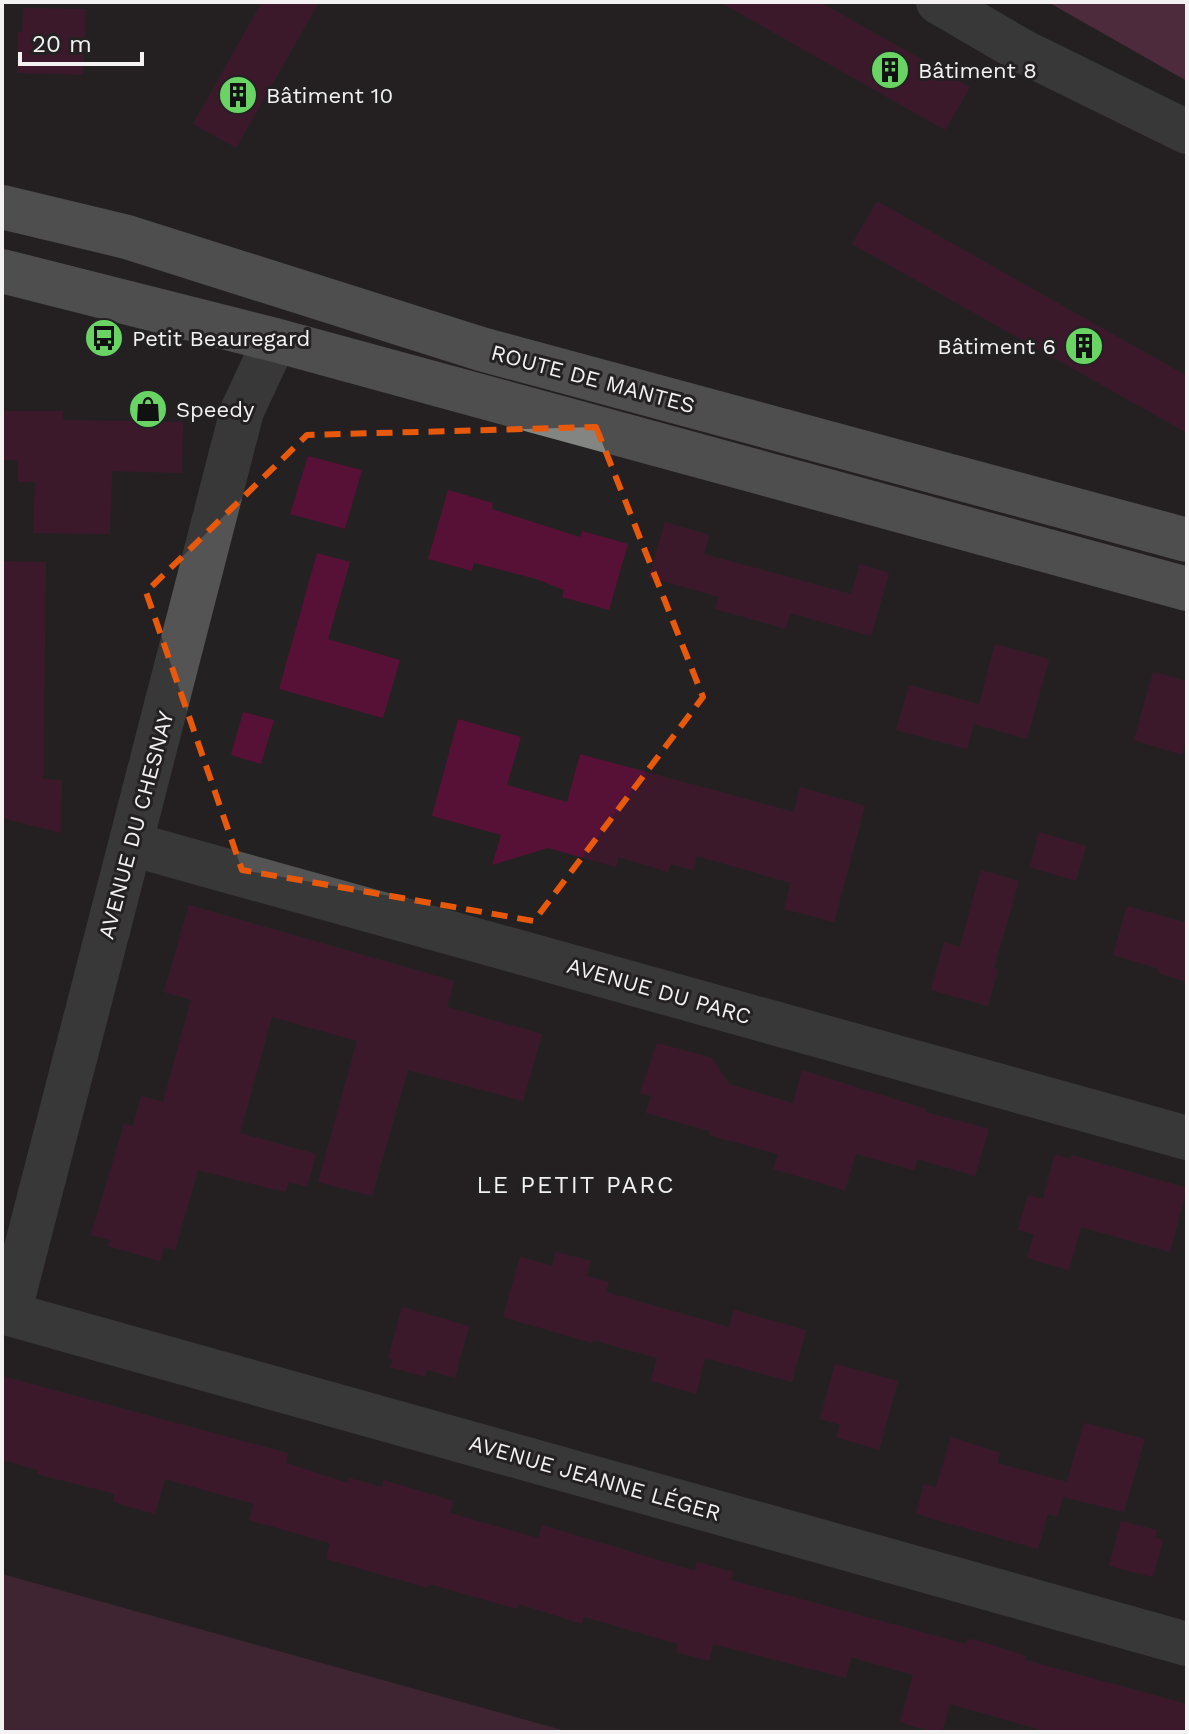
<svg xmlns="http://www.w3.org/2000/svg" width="1189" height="1734" font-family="'Work Sans',sans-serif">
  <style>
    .green { fill: #5f2a44 }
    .forest { fill: #81395c }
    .building { fill: #571137 }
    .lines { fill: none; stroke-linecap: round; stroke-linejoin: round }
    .minor { stroke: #535453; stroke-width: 44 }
    .major { stroke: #838583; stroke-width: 44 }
    .marked { fill: none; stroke: #e8590c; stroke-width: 6; stroke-dasharray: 16 10; stroke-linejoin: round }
    .labels { text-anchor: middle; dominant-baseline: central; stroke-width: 6; stroke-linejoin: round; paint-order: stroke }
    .poi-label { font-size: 22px; fill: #f3f1f2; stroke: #242122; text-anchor: start }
    .street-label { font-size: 22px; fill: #f3f1f2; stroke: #242122 }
    .neighbourhood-label { font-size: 24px; letter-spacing: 2px; fill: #f3f1f2; stroke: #242122 }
  </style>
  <rect width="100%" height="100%" fill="#242122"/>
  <!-- green -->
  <path class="green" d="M2 1574 569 1732H2Z"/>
  <!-- forest -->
  <path class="forest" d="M1048 2H1187V81Z"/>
  <!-- building -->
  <path class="building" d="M262 2H319L236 148 193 124Z
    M720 2H820L970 87 945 130Z
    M23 8 86 9 83 75 17 73 18 32H22Z
    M877 201 1187 376V433L852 244Z
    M2 411H63V420L183 422 182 473 112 471 110 534 33 533 35 482H18V460H2Z
    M308 456 362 470 345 529 290 514Z
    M448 490 493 503 492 509 580 537 582 531 628 544 609 610 562 597 564 590 536 579 474 563 472 571 428 559Z
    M665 522 709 535 704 554 851 594 860 564 889 573 871 636 790 613 786 629 715 609 719 597 649 577Z
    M317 553 350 562 328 639 400 660 383 718 279 689Z
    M2 561 46 562 43 779 62 780 61 833 2 818Z
    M995 644 1049 659 1027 739 974 724Z
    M1153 672 1187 681V736L1182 755 1134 740Z
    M909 685 979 704 967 749 896 730Z
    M243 712 274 720 261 764 231 755Z
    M458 719 521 737 507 785 567 802 580 754 794 812 800 787 865 806 834 922 784 909 791 883 697 856 693 870 671 864 668 872 619 857 616 867 548 848 492 865 501 835 432 816Z
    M1039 832 1086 846 1076 881 1030 867Z
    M981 870 1019 881 994 968 998 969 988 1006 931 990 944 942 960 947Z
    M189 905 454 981 447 1007 542 1034 523 1101 408 1070 372 1196 318 1182 357 1041 272 1017 240 1133 316 1154 307 1187 289 1182 285 1192 198 1170 175 1250 164 1247 160 1261 108 1246 110 1240 91 1235 124 1124 133 1126 141 1096 163 1102 191 1000 164 992Z
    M1127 906 1187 923V982L1161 974 1156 968 1113 955Z
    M657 1043 712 1058 729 1084 793 1103 802 1070 926 1109V1112L989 1129 975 1176 917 1159 914 1170 856 1154 845 1190 773 1169 778 1154 709 1135 710 1131 646 1113 651 1096 640 1093Z
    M1055 1154 1070 1159 1071 1155 1187 1188 1170 1252 1081 1227 1069 1270 1027 1258 1034 1234 1018 1230 1028 1195 1043 1199Z
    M556 1252 591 1261 587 1276 609 1282 606 1292 729 1327 734 1310 806 1330 792 1382 705 1358 696 1394 651 1381 657 1358 593 1340 592 1343 503 1317 520 1257 552 1266Z
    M402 1307 469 1326 455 1378 427 1370 425 1377 390 1367 393 1360 388 1358Z
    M835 1364 898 1381 879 1450 836 1437 840 1425 820 1419Z
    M2 1376 288 1453 286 1463 348 1483 349 1478 382 1487 384 1480 453 1501 450 1513 538 1538 542 1525 695 1571 697 1562 733 1572 731 1580 966 1644 968 1639 980 1641 1026 1656 1025 1660 1187 1704V1732H1049L950 1704 942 1732H933L900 1722 913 1675 851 1657 846 1678 713 1644 709 1661 676 1652 678 1644 584 1617 582 1624 519 1604 517 1609 429 1584 428 1588 326 1559 330 1543 249 1520 254 1504 165 1479 155 1514 113 1502 115 1494 37 1474 38 1470 2 1460Z
    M1084 1423 1145 1439 1124 1512 1063 1497 1057 1517 1048 1514 1038 1549 916 1514 924 1484 936 1487 951 1437 1000 1453 997 1463 1067 1482Z
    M1121 1521 1157 1530 1155 1538 1163 1540 1153 1577 1109 1566Z"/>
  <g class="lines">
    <!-- minor -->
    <path class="minor" d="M938 2 1024 52 1187 132
      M131 844 1187 1138
      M2 1312 1187 1644
      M9 1314 242 411 275 340"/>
    <!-- major -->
    <path class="major" d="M2 207 127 237 481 349 1187 540
      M2 271 275 340 1187 589"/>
  </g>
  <!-- marked area -->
  <path d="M0 0H1189V1734H0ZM596 427 703 697 534 921 242 870 146 592 307 435Z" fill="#242122" fill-opacity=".55" fill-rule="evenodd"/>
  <path class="marked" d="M596 427 703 697 534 921 242 870 146 592 307 435Z"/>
  <!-- icons -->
  <defs>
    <g id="building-disc" transform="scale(2)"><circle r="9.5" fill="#69d464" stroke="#242122"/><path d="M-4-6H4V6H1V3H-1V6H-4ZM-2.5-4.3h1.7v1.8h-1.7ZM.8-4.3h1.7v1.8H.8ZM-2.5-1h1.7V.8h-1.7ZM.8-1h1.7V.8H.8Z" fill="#111"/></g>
    <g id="bus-disc" transform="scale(2)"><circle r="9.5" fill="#69d464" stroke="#242122"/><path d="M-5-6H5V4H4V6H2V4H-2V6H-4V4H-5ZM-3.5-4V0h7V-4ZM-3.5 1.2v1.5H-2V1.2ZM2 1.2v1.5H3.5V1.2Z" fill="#111"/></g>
    <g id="shop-disc" transform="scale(2)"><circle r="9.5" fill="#69d464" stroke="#242122"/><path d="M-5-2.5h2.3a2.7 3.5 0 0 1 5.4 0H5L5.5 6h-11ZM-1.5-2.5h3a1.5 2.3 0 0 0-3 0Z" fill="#111"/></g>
  </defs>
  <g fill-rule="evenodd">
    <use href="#building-disc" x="890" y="70"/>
    <use href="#building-disc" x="238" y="95"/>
    <use href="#bus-disc" x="104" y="338"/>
    <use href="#building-disc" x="1084" y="346"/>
    <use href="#shop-disc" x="148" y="409"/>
  </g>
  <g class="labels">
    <!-- poi labels -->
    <g class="poi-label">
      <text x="918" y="70">Bâtiment 8</text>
      <text x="266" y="95">Bâtiment 10</text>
      <text x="132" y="338">Petit Beauregard</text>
      <text x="1056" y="346" text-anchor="end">Bâtiment 6</text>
      <text x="176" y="409">Speedy</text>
    </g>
    <!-- street labels -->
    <g class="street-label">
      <text transform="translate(593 379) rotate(15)">ROUTE DE MANTES</text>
      <text transform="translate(136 825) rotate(-75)">AVENUE DU CHESNAY</text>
      <text transform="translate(659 991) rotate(16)">AVENUE DU PARC</text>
      <text transform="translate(595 1478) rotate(16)">AVENUE JEANNE LÉGER</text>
    </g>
    <!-- neighbourhood labels -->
    <g class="neighbourhood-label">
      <text x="576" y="1185">LE PETIT PARC</text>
    </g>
  </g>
  <!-- border -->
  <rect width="1189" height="1734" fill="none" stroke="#f3f1f2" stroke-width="8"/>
  <!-- scale -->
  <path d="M20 52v12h122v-12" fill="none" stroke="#f3f1f2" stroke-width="4"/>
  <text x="32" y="52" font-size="24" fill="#f3f1f2" stroke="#242122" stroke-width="6" paint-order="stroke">20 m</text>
</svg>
